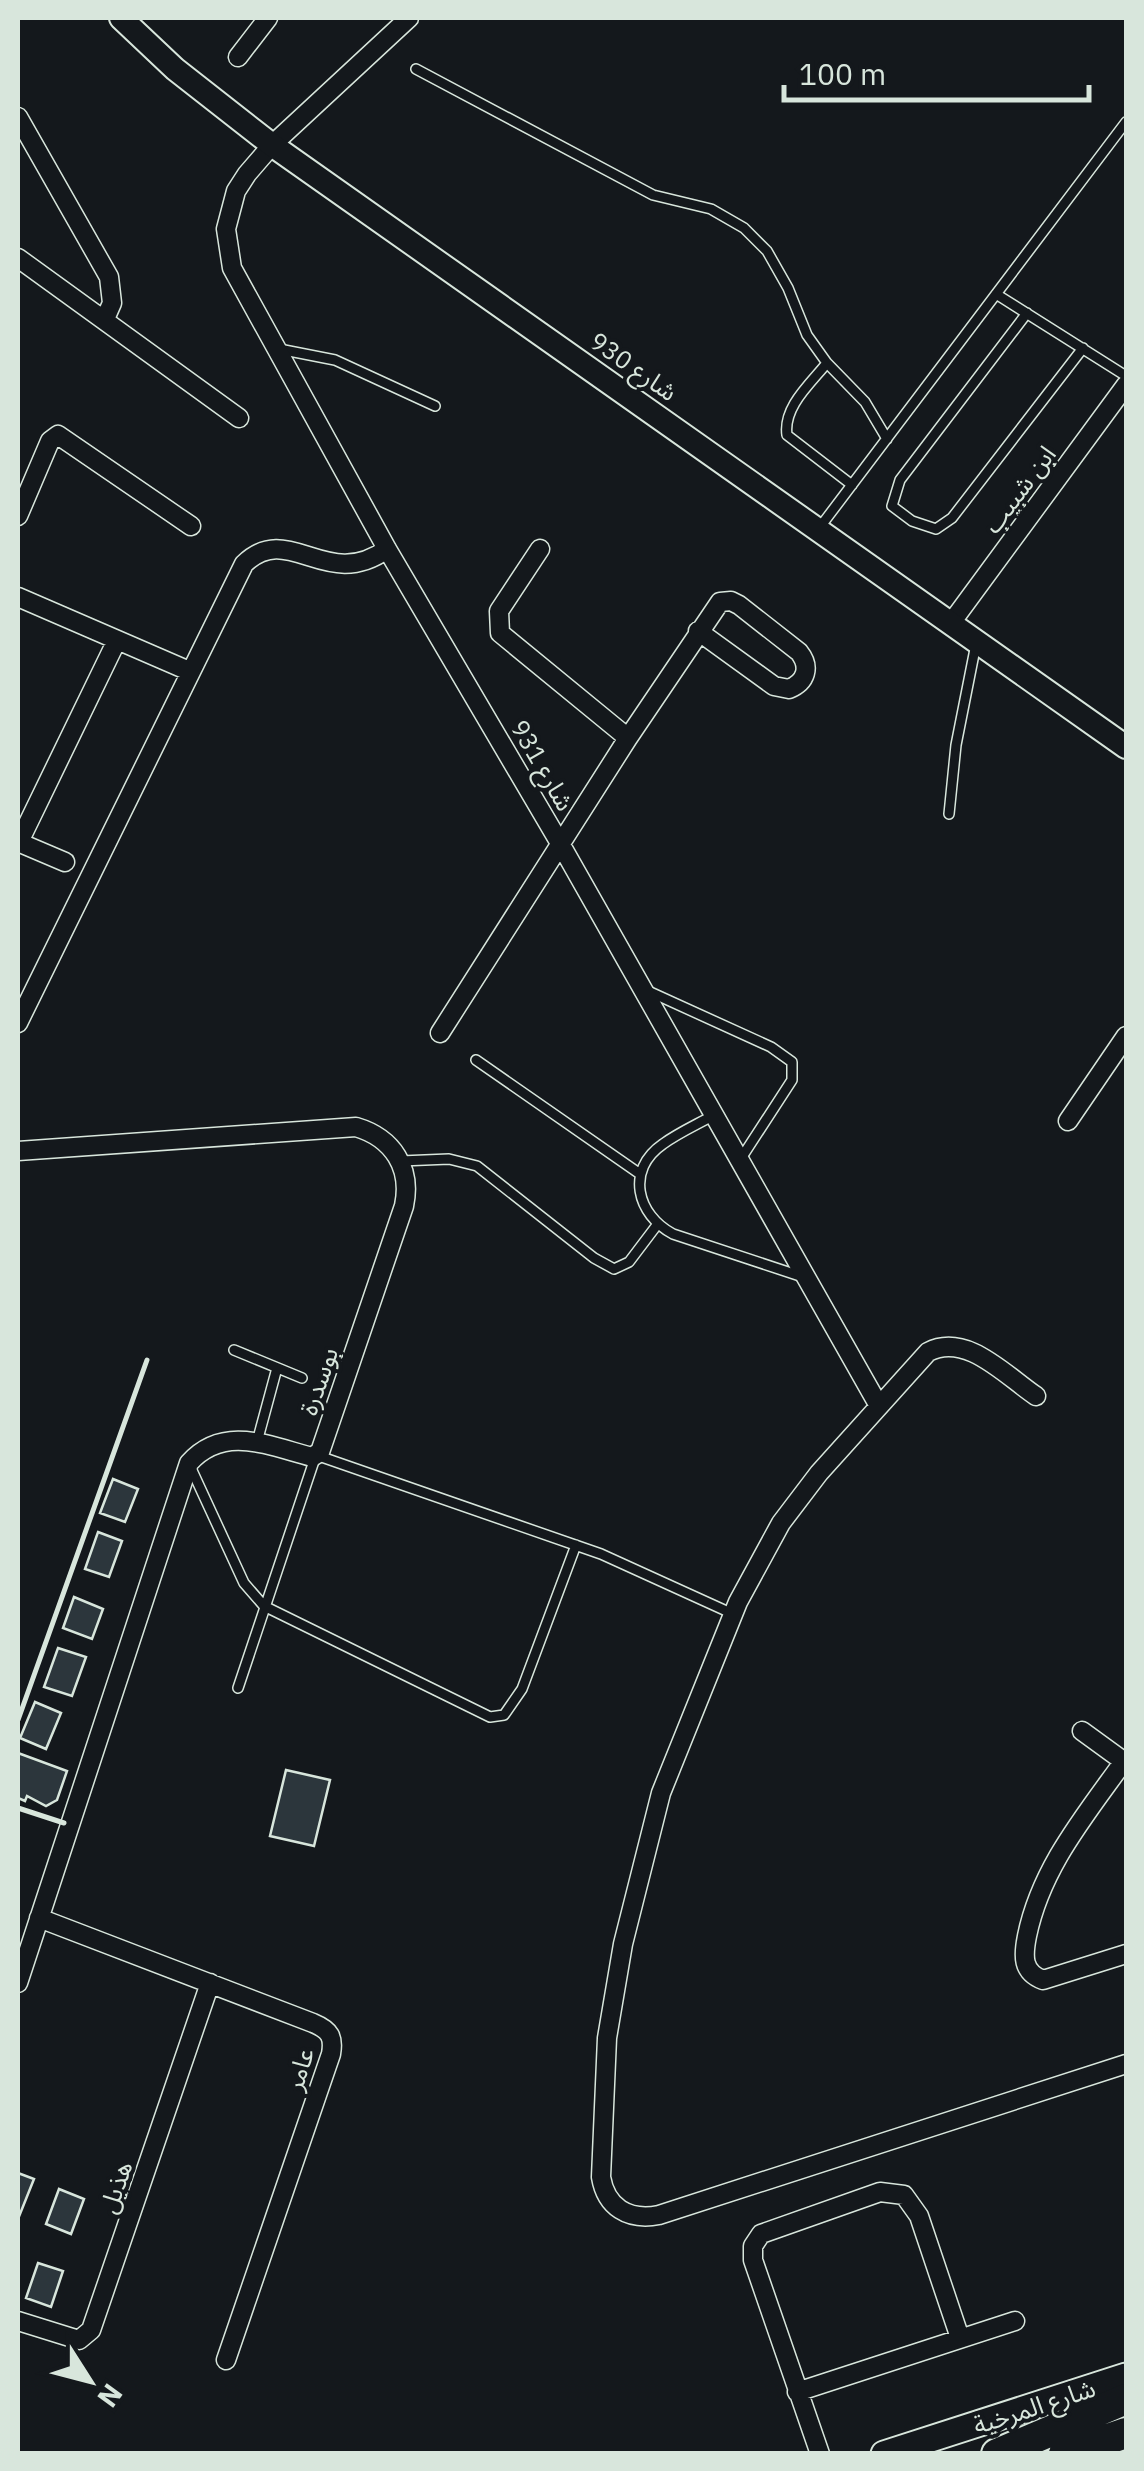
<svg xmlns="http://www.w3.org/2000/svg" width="1144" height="2471" font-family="'IBM Plex Sans','Noto Sans Arabic',sans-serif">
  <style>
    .building { fill: #2c363c; stroke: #d8e6dc; stroke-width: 2.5 }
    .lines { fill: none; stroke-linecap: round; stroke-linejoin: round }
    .service-casing { stroke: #d8e6dc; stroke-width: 12 }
    .minor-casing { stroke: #d8e6dc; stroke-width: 21 }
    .tertiary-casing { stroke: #d8e6dc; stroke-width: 26 }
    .secondary-casing { stroke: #d8e6dc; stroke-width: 29 }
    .trunk-casing { stroke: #d8e6dc; stroke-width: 34 }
    .service { stroke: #14181c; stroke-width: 9 }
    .minor { stroke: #14181c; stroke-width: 18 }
    .tertiary { stroke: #14181c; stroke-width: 22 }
    .secondary { stroke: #14181c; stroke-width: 25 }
    .trunk { stroke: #14181c; stroke-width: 30 }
    .wall { stroke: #d8e6dc; stroke-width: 5 }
    .labels { text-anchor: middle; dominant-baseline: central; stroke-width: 8; stroke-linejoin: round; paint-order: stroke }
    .street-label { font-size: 25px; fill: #d8e6dc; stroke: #14181c }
  </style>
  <rect width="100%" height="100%" fill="#14181c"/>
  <!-- building -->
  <path class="building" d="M113 1479 138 1489 125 1522 100 1513Z
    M98 1532 122 1541 109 1577 85 1569Z
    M74 1597 103 1609 92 1639 63 1628Z
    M58 1648 86 1657 72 1696 44 1687Z
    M35 1702 61 1713 46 1749 20 1738Z
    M18 1753 67 1771 57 1800 46 1806 27 1796 25 1801 18 1798Z
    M286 1770 330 1780 314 1846 270 1836Z
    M18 2173 34 2179 18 2219Z
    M59 2189 84 2199 71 2234 46 2224Z
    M38 2263 63 2271 51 2307 26 2298Z"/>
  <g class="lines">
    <!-- service casing -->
    <g class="service-casing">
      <path id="service" d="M416 69 653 195 711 209 744 228 767 251 788 288 807 335 827 363 865 402 887 439
        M996 294 1126 376
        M1027 313 900 480 892 506 912 521 936 529 952 518 1083 348
        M279 349 335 360 435 406
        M827 363C810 384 783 407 787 435L852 485
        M820 527 1126 122
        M949 814 956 745 976 644
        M648 991 771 1047 792 1062V1080L740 1160
        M476 1060 640 1174
        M712 1116C696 1125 678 1133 663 1144 625 1170 637 1215 673 1234L803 1277
        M401 1161 449 1159 477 1166 594 1258 614 1269 629 1262 657 1225
        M234 1350 302 1378
        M257 1442 277 1368
        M190 1466 244 1583 264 1606 490 1717 504 1715 522 1689 576 1545
        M238 1688 316 1455 601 1554 733 1614"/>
    </g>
    <!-- minor casing -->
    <g class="minor-casing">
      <path id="minor" d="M409 18 272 145 247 174 236 191 226 229 232 268 387 549 561 845 879 1406
        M238 57 268 18
        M18 117 109 277 112 303 105 319
        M18 258 239 418
        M18 516 50 441 58 435 191 526
        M540 549 499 611 500 633 628 738
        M18 597 189 671
        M951 623 1126 385
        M18 842 65 862
        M19 842 117 640
        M18 1023 244 564C289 520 326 593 387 549
        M440 1033 628 738 720 602 731 601 739 605 799 652C811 667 806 682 789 689L774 686 698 631
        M1068 1121 1126 1036
        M18 1151 356 1127C393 1138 412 1168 404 1206L320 1452 312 1457C269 1446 224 1424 189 1463L18 1983
        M1036 1396C1005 1375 966 1332 928 1352L819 1473 781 1523 738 1602 661 1793 623 1944 607 2038 601 2177C606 2207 628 2221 659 2215L1126 2064
        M1082 1731 1126 1763
        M1124 1761C1084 1817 1041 1868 1027 1936 1023 1956 1022 1972 1043 1980L1126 1954
        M39 1918 313 2023C330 2030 334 2037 331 2054L226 2360
        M18 2321 79 2340 91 2330 210 1983
        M797 2392 1015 2321
        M820 2454 753 2260V2246L761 2234 880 2192 904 2195 919 2216 960 2338"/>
    </g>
    <!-- tertiary casing -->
    <g class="tertiary-casing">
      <path id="tertiary" d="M121 18 175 69 272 145 1126 747"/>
    </g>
    <!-- secondary casing -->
    <g class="secondary-casing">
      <path id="secondary" d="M884 2454 1126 2376"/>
    </g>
    <!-- trunk casing -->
    <g class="trunk-casing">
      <path id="trunk" d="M997 2454 1126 2399
        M1064 2454 1126 2433"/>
    </g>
    <!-- service -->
    <use href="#service" class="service"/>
    <!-- minor -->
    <use href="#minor" class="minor"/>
    <!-- tertiary -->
    <use href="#tertiary" class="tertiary"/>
    <!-- secondary -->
    <use href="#secondary" class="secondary"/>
    <!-- trunk -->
    <use href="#trunk" class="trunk"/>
    <!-- wall -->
    <path class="wall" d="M18 1720 147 1360
      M18 1808 64 1823"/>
  </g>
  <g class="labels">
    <!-- street labels -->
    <g class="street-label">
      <text transform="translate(634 366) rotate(35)">شارع 930</text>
      <text transform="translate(1019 489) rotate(-53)">ابن شبيب</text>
      <text transform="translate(543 765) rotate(60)">شارع 931</text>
      <text transform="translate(318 1381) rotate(-71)">بوسدرة</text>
      <text transform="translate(299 2069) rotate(-73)">عامر</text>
      <text transform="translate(115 2187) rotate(-71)">هذيل</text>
      <text transform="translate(1034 2406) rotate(-18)">شارع المرخية</text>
    </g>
  </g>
  <!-- border -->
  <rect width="1144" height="2471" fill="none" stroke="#d8e6dc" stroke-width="40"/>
  <!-- north arrow -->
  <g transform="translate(90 2381) rotate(126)" stroke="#14181c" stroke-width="8" paint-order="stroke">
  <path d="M0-8L18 38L0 25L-18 38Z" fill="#d8e6dc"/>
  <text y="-15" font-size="28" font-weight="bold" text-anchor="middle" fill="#d8e6dc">N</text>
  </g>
  <!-- scale -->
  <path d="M784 85v15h305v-15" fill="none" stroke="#d8e6dc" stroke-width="5"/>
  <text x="799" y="85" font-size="30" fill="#d8e6dc" stroke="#14181c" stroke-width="8" paint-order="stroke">100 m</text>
</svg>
